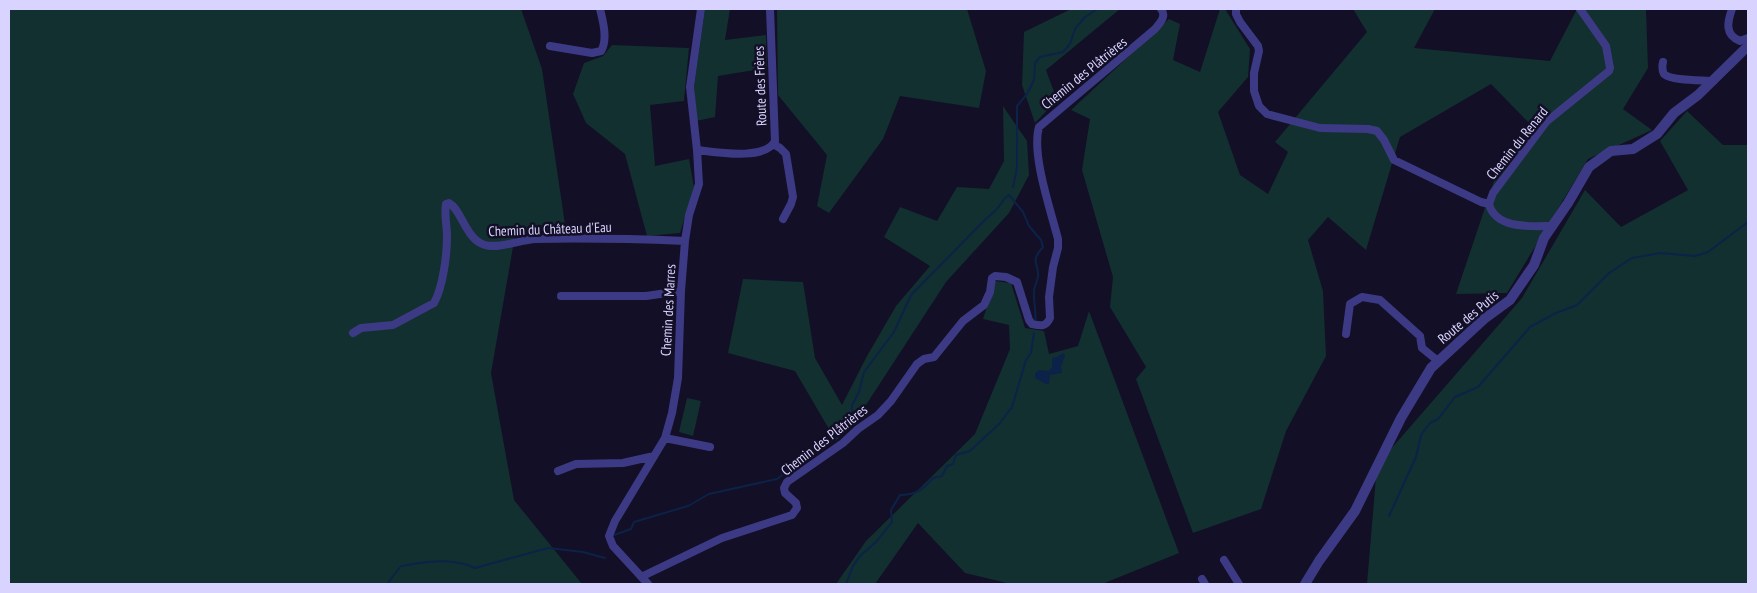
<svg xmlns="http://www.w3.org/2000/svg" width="1757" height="593" font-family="'PT Sans Narrow',sans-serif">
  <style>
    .green { fill: #12302f }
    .water { fill: #0c2248 }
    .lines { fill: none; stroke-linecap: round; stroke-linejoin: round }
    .stream { stroke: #0c2248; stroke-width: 2 }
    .minor { stroke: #3d3a85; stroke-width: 8 }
    .tertiary { stroke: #3d3a85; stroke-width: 10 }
    .labels { text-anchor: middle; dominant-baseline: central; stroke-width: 5; stroke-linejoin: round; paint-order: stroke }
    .street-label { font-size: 14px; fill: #d9d4ff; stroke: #130f26 }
  </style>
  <rect width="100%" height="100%" fill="#130f26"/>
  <!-- green -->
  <path class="green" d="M9 9H521L542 69 566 231 516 230 491 373 514 500 582 584H9Z
    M705 9H730L725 40 766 35 767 68 718 76 715 117 696 121 694 87Z
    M777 9H967L986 71 979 108 900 96 883 139 829 213 817 206 827 155 778 95Z
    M1071 9H1120L1046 70 1057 100 1035 123 1022 85 1024 32Z
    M1220 9H1225L1250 49 1248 77 1218 112 1240 175 1268 194 1288 152 1275 142 1367 32 1353 9H1435L1414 48 1550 61 1577 9H1646L1648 68 1623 109 1652 130 1588 159 1507 293 1456 294 1497 172 1529 123 1491 84 1400 137 1366 250 1328 217 1308 240 1323 291 1326 356 1286 431 1261 509 1193 533 1136 379 1146 367 1110 307 1113 277 1082 170 1090 119 1071 110 1169 19 1180 24 1173 60 1200 72Z
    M612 45 689 48 684 101 650 105 655 166 689 159 694 187 680 233 647 236 625 154 586 123 573 94 584 63 603 56Z
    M1003 106 1027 141 1029 175 1009 213 946 282 864 408 836 441 795 371 728 353 743 279 803 282 815 358 842 405 867 356 896 306 930 266 884 237 900 207 937 221 957 187 989 189 1004 161Z
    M1687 111 1723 145H1748V584H1367L1377 465 1522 298 1585 190 1621 227 1688 190 1660 141Z
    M995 281 1011 283 1025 328 1044 331 1049 354 1078 346 1089 311 1179 553 1102 584H1011L965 573 918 523 875 584H836L866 541 975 434 1010 349 1009 325 983 319Z
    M687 398 701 401 693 436 679 432Z"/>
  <!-- water -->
  <path class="water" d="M1063 353 1065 356 1061 366 1062 373 1050 375 1049 384H1046L1035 378V373L1039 370 1049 371 1052 367V358L1057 357Z"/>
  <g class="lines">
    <!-- stream -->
    <path class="stream" d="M1013 187 1017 168V106L1027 94 1034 80 1035 63 1040 57 1063 52 1070 44 1075 29 1084 18 1097 9
      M824 447 847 427 852 415V405L859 392 864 372 894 332 911 295 978 227C984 220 990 216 996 210 1002 204 1001 200 1009 195L1023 212 1029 226 1041 240 1043 247C1029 263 1039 261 1038 276 1038 281 1034 286 1034 291 1033 302 1037 311 1035 323
      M1389 516 1416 457 1421 435 1430 423 1438 419 1455 397 1478 387 1530 327 1556 313 1577 305 1609 273 1632 258 1660 253 1695 256 1708 252 1748 222
      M614 535 631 529 634 522 688 506 709 494 777 479 791 469 804 463 815 454
      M387 584 401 566C426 562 451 557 475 568L548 548 583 552 605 558
      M846 584 853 566 860 556 876 542 892 522 891 510 900 495C915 495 923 490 933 478L942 476 947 466 953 464 956 455 970 451 1000 423 1012 407 1026 360 1031 353 1034 333"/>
    <!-- minor -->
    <path class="minor" d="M1236 9V14L1240 22 1258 46 1259 51 1254 73V91L1259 106 1267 114 1320 128 1368 129 1377 131 1384 140 1394 160 1481 202 1489 204C1496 230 1532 226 1553 226
      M1732 9C1727 23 1725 35 1740 41L1748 38
      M550 46 592 53 601 51C608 40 603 21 600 9
      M1663 62C1662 66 1662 70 1664 74 1671 81 1703 80 1713 81
      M773 144 780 148 786 154 793 197 791 204 783 219
      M697 150C716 152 765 161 775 141L770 9
      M1489 204 1493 193 1546 122 1609 71 1610 68 1606 46 1580 9
      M561 296H646L681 291
      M353 333 361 328 393 325 434 303C443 287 447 255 447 236 447 226 444 214 446 204L449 203C462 210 465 239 485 245 498 249 521 240 535 239 584 238 635 239 685 241
      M1346 334 1350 304 1362 297 1380 300 1420 336 1422 348 1438 361
      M665 438 710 447
      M558 471 576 464 623 463 654 456
      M1224 560 1239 584
      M643 576 722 538 792 515 797 508 796 503 785 493 784 488 787 482 843 443 858 429 878 415 891 401 917 364 924 359 934 357 963 321 984 305 990 292 992 278 995 276 1006 277 1017 282 1029 320 1032 324C1041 326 1046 327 1050 318L1049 297 1053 267 1058 248V239C1051 211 1031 154 1039 127L1155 29C1160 23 1167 16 1161 9
      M1202 579 1205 584
      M648 584 613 546 609 536 615 521 665 438 672 413 678 378 681 291 685 241 689 215 699 184 697 150 690 87 701 9"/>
    <!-- tertiary -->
    <path class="tertiary" d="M1305 584 1319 561 1355 511 1401 418 1431 368 1484 319 1510 300 1534 265 1544 238 1568 203 1589 167 1611 151 1633 149 1657 134 1674 113 1698 95 1748 46"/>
  </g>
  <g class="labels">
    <!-- street labels -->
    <g class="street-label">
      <text transform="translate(1084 73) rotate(-39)">Chemin des Plâtrières</text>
      <text transform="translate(760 86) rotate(-92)">Route des Frères</text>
      <text transform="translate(1517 143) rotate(-51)">Chemin du Renard</text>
      <text transform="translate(550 229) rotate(-2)">Chemin du Château d'Eau</text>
      <text transform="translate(668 310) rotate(-87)">Chemin des Marres</text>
      <text transform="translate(1468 317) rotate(-40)">Route des Putis</text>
      <text transform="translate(824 440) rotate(-38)">Chemin des Plâtrières</text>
    </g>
  </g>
  <!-- border -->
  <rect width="1757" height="593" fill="none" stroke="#d9d4ff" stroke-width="20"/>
</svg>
